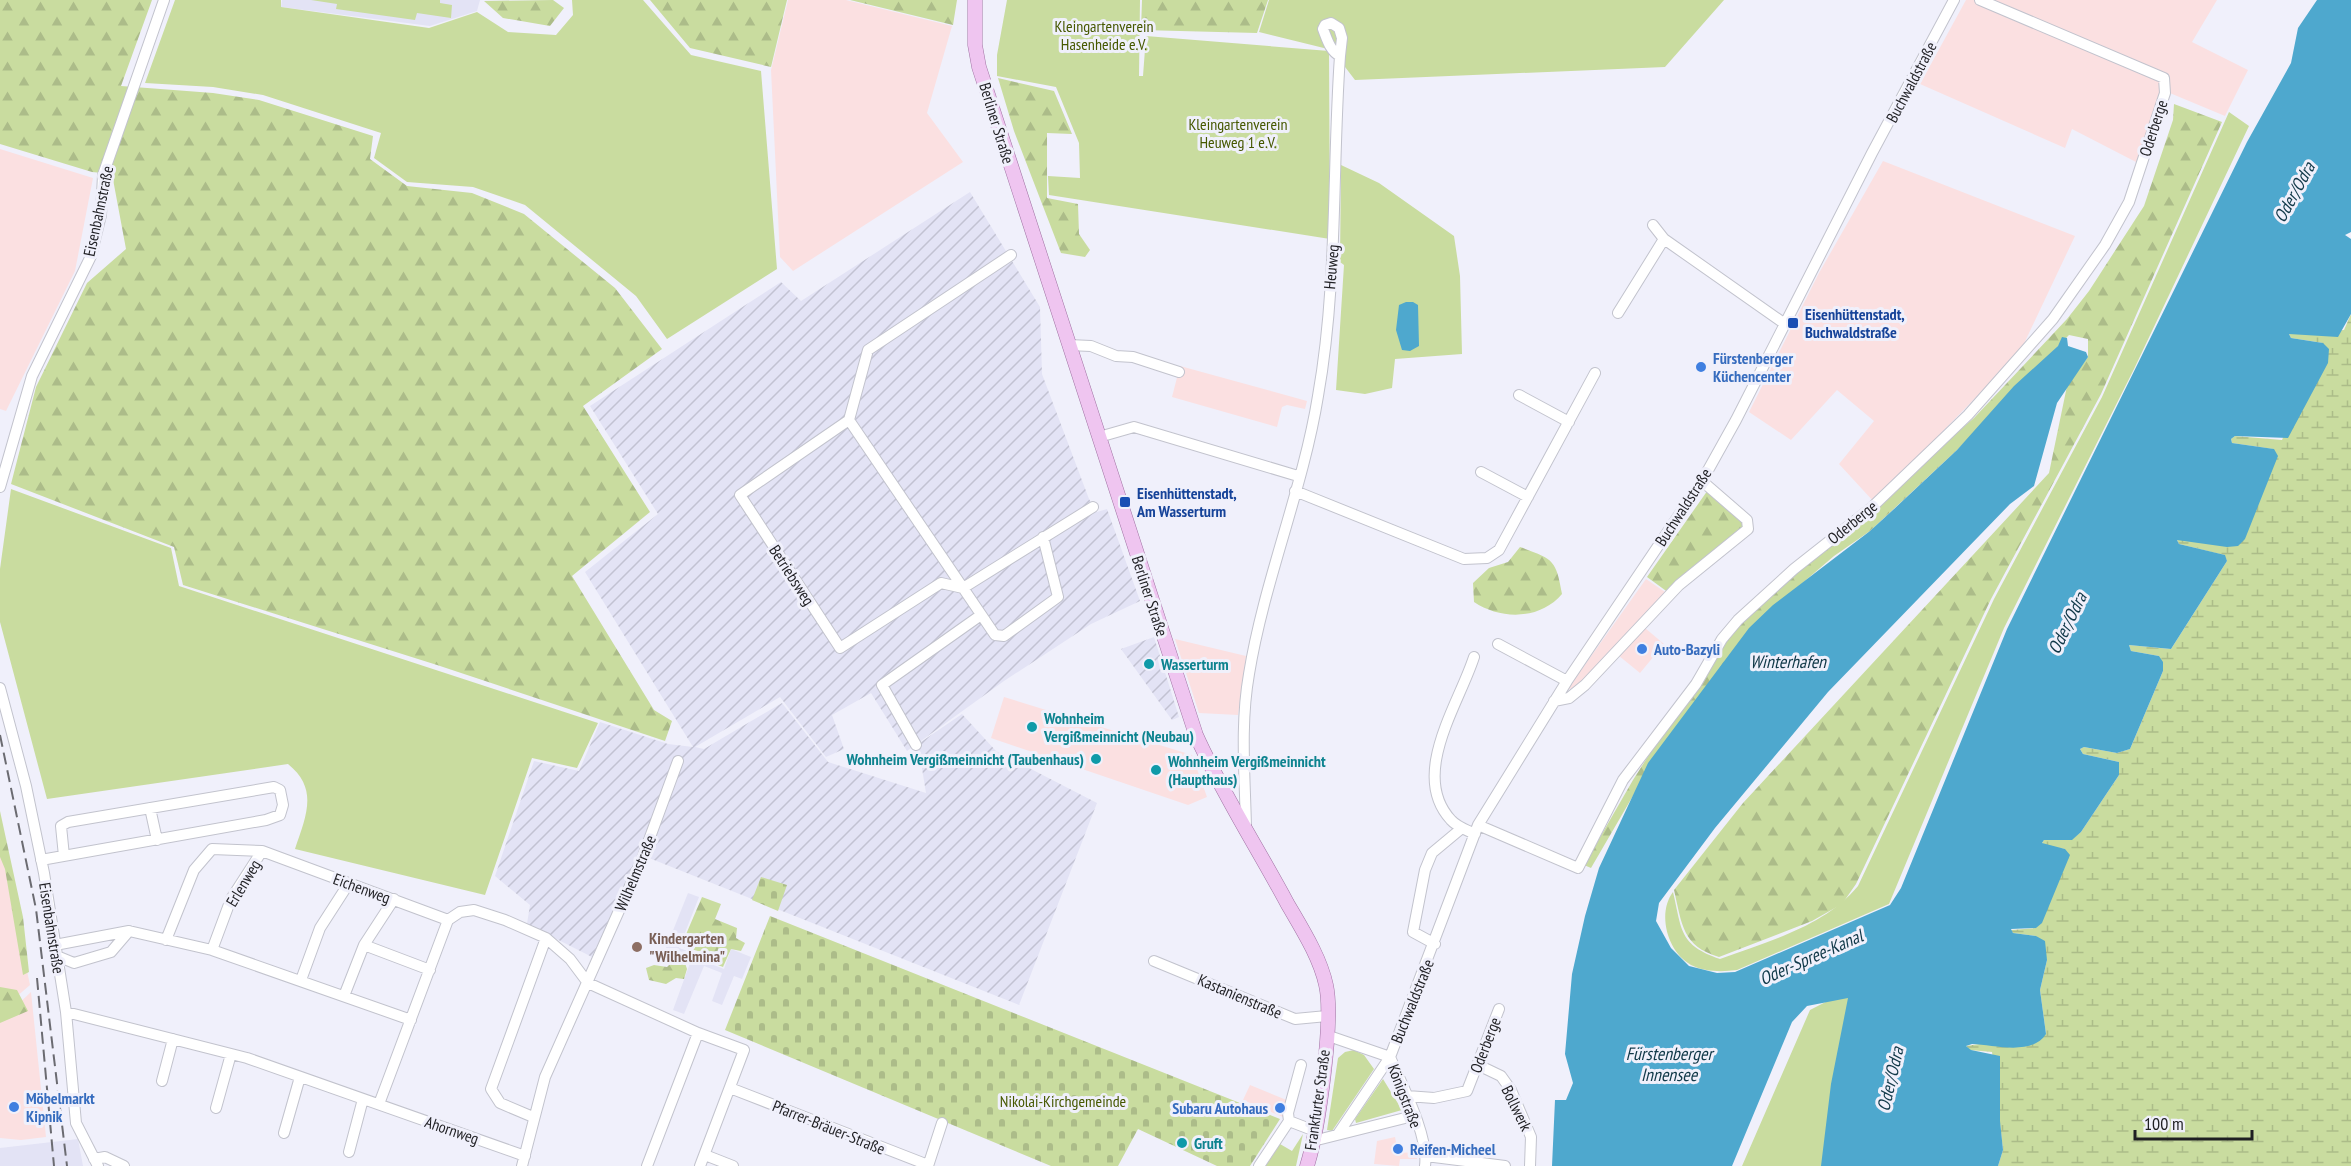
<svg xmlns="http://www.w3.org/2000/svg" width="2351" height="1166" font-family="'PT Sans Narrow',sans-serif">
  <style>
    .commercial { fill: #fbe0e1 }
    .industrial { fill: url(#industrial-furrows) }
    .built { fill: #e3e3f5 }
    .green { fill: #c9dc9f }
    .forest { fill: url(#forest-firs) }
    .wetland { fill: url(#wetland-marsh) }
    .cemetery { fill: url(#cemetery-stones) }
    .water { fill: #4ea8ce }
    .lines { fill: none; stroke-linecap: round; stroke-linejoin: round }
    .minor-casing { stroke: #c2c3cd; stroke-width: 12 }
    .major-casing { stroke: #9f72a2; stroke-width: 15 }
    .minor { stroke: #fff; stroke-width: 10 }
    .major { stroke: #efc5f0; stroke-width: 14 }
    .rail { stroke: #6b6b71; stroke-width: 2; stroke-dasharray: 12 6; stroke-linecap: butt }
    .transit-dot { fill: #1a4fb4; stroke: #f0f0fb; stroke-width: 2 }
    .shop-dot { fill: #3f7fe0; stroke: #f0f0fb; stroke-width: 2 }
    .culture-dot { fill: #0f9aa8; stroke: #f0f0fb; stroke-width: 2 }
    .education-dot { fill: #8d6e63; stroke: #f0f0fb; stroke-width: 2 }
    .labels { text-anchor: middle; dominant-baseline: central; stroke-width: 6; stroke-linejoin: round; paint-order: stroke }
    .park-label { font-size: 16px; fill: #465800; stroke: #f0f0fb }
    .street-label { font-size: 16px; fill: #1f1f23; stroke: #f0f0fb }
    .transit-label { font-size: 16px; font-weight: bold; fill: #164399; stroke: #f0f0fb; text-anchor: start }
    .shop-label { font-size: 16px; font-weight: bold; fill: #366cbe; stroke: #f0f0fb; text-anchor: start }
    .culture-label { font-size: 16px; font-weight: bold; fill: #0d838f; stroke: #f0f0fb; text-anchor: start }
    .education-label { font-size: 16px; font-weight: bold; fill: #785e54; stroke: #f0f0fb; text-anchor: start }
    .water-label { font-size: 18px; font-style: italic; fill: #103848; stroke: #f0f0fb }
  </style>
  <defs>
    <pattern id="industrial-furrows" width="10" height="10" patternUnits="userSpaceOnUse" patternTransform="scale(1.5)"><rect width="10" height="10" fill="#e3e3f5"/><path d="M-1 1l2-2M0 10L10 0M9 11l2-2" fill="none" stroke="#c2c2d2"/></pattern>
    <pattern id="forest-firs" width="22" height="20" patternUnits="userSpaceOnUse" patternTransform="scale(1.5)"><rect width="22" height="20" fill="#c9dc9f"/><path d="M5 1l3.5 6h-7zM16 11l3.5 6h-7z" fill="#acbc89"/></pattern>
    <pattern id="wetland-marsh" width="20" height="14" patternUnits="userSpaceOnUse" patternTransform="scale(1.5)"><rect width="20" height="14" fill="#c9dc9f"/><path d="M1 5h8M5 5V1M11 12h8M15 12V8" fill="none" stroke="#acbc89"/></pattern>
    <pattern id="cemetery-stones" width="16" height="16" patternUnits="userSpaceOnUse" patternTransform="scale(1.5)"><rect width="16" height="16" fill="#c9dc9f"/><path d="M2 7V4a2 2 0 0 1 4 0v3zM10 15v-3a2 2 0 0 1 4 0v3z" fill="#acbc89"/></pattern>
  </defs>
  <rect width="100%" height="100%" fill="#f0f0fb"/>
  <!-- commercial -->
  <path class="commercial" d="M788 0H846L952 26 927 113 963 162 793 271 780 257 771 70Z
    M1966 0H2217L2192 42 2248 70 2225 116 2165 91 2136 162 2072 129 2065 148 1920 84Z
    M0 149 93 178 75 271 6 411 0 409Z
    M1883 161 2075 236 2020 352 1874 502 1839 464 1874 421 1837 390 1791 440 1749 412 1819 273Z
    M1180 366 1307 401 1305 409 1287 405 1282 407 1277 427 1172 397Z
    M1646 579 1668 594 1645 628 1664 644 1640 673 1613 651 1582 684 1567 690Z
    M1175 639 1246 656 1238 715 1199 713Z
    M1004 697 1192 755 1207 797 1188 805 991 738Z
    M0 844 30 985 0 1011Z
    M31 992 46 1137 21 1140 0 1138V1021Z
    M1250 1085 1289 1101 1283 1117 1243 1100Z
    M1395 1137 1398 1153 1417 1152V1159H1400L1399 1166 1374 1164 1377 1141Z"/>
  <!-- industrial -->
  <path class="industrial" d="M970 192 1040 307 1042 374 1089 499 1097 512 1107 509 1140 601 1091 624 1004 681 907 751 871 693 832 715 844 749 826 757 780 697 695 747 704 749 782 703 828 762 926 793 918 744 962 714 996 751 1097 803 1019 1005 639 854 592 957 527 924 530 905 495 876 534 761 579 771 600 722 668 744 693 747 585 572 658 514 590 406 781 282 801 301Z
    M1154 637 1179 717 1172 720 1121 649Z"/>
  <!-- built -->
  <path class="built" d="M282 0H480L477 11 430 26 281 7Z
    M688 893 699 897 679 948 708 958 706 962 724 969 731 949 751 957 742 979 734 976 722 1005 712 1001 722 973 704 966 684 1014 673 1010 690 963 664 953Z
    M78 1139 83 1166H0V1148Z"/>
  <!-- green -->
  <path class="green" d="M175 0H281V7L429 28 477 12 508 32 556 35 573 15 572 0H643L691 55 761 71 777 269 667 339 636 296 525 205 473 187 407 182 374 158 381 133 263 95 213 87 145 83Z
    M311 0H440V3L452 5 451 18 417 13 415 20 336 9 337 4Z
    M1007 0H1140L1139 76H1143L1146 36 1329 51 1330 239 1049 195 1048 176 1080 178 1079 143 1056 87 997 76V55Z
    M1269 0H1724L1665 67 1355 80 1332 50 1259 32Z
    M2229 112 2249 126 2134 369 2004 628 1889 904 1737 970C1722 972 1705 972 1691 965 1667 952 1657 913 1673 892 1682 930 1679 945 1720 959 1768 941 1824 927 1858 886L1994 599 2102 397Z
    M1341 165 1379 183 1454 236 1460 276 1462 354 1395 359 1392 388 1365 394 1336 390 1344 265 1340 262Z
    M11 489 171 548 179 586 598 723 577 768 532 758 485 895 295 849C306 816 319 789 288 764L47 799 0 622V569Z
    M1847 991 1856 999 1824 1166H1742L1810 1010Z
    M1354 1050 1364 1055 1374 1069 1332 1131 1327 1130 1338 1058 1345 1052Z
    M1383 1079 1402 1110 1356 1123 1355 1119Z
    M1303 1134 1296 1166H1265L1280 1144 1292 1151Z"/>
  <!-- forest -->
  <path class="forest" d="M0 0H152L121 86 213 93 259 100 373 136 370 159 407 186 472 193 524 214 615 288 662 349 583 406 650 512 572 576 654 710 672 721 665 741 437 665 183 585 174 547 11 484 36 387 87 283 126 249 112 174 92 172 0 144Z
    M553 0 564 8 550 26 503 18 484 1Z
    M650 0H787L771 67 690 48Z
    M850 0H957L953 25Z
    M1142 0H1268L1257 33 1141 30Z
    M998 78 1054 91 1072 134 1047 133V198L1078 204 1079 234 1090 250 1085 257 1061 253 1014 131Z
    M2174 104 2222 122 2101 394 1991 599 1856 884 1842 904 1812 921 1719 957C1682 946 1682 924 1674 890L1743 803 2049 473 2067 386 2088 357V339L2069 335 1957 450 1870 531 1834 556 1750 628 1655 758 1591 868 1584 865 1633 780 1734 621 1974 418 2067 319 2089 291 2144 206 2173 120Z
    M1710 487 1746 525 1669 593 1647 577Z
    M1520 547C1553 559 1556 559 1562 594 1540 620 1501 620 1474 602L1473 583 1489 568 1508 562Z
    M0 811 23 917 29 972 23 975 5 869 0 857Z
    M702 897 721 904 715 919 737 928 736 938 745 943 741 951 731 949 723 967 708 961 710 956 708 954 681 946Z
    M678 960 685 963 687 969 684 979 676 978 666 984 649 980 646 968 654 965 667 967 673 961Z
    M0 987 17 990 28 1011 0 1023Z"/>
  <!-- wetland -->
  <path class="wetland" d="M2351 314V1166H1998L2003 1150 1992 1052 1970 1050 1966 1046 2046 1034 2040 990 2047 960 2036 936 2013 933 2011 930 2036 928 2065 849 2046 846 2042 843 2044 840H2071L2081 832 2119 775V762L2083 754 2080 749 2084 747 2117 753 2130 749 2163 671 2159 656 2131 651 2129 645 2171 649 2227 561 2224 555 2179 544 2177 540 2273 449 2232 443 2231 439 2235 436 2282 440 2323 343 2291 338 2289 334 2344 330Z"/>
  <!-- cemetery -->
  <path class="cemetery" d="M761 877 787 885 778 911 752 900Z
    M770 916 1280 1119 1250 1166H1217L1138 1129 1118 1166H1051L725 1030Z"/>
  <!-- water -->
  <path class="water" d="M2317 0H2351V232L2345 235 2351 239V314L2338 337 2289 334 2291 338 2323 343 2329 349 2328 363 2288 438 2235 436 2231 439 2232 443 2274 449 2278 456 2245 539 2238 546 2227 547 2177 540 2179 544 2225 555 2227 561 2171 649 2129 645 2131 651 2159 656 2163 662V671L2130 749 2117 753 2084 747 2080 749 2083 754 2119 762V775L2081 832 2072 840H2044L2042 843 2065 849 2070 855 2042 923 2036 928 2011 929 2013 933 2036 936 2045 941 2047 960 2040 990 2046 1034C2032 1056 1995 1045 1972 1044L1966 1046 1971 1050 2000 1056V1121L2003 1150 1998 1166H1821L1831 1084 1848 998 1807 1006 1792 1022 1732 1166H1552L1555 1100H1566L1573 1083 1565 1054 1572 974 1585 916 1599 868 1648 763 1749 628 1773 605 1870 531 1894 509 1957 450 2014 386 2058 346 2062 337 2067 338 2068 346 2086 352 2088 357 2057 403 2034 486 2010 504 1828 692 1715 828 1659 903 1656 921 1671 948 1689 966 1717 973 1735 972 1890 905 1901 888 2007 629 2247 142 2291 63 2298 28Z
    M1406 302H1413L1418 305 1419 346 1410 351 1402 350 1396 330 1399 305Z"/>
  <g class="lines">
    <!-- minor casing -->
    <g class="minor-casing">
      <path id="minor" d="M1653 225 1664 239
        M1618 313 1664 239 1785 324
        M1069 345 1091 346 1116 356 1133 357 1179 372
        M1519 395 1569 422
        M849 420 868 350 1011 255
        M1099 437 1134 427 1298 476
        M1481 472 1528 497
        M0 487 32 376 91 256 101 215 103 175 164 0
        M1295 491 1464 559 1487 558 1499 550 1595 373
        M1043 537 1058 597 1004 636 995 635 849 420 740 495 840 648 941 583 963 588 1093 507
        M1498 644 1567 681
        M1474 657C1459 704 1409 775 1451 820 1457 827 1467 830 1475 834
        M0 688 26 786 44 873 66 1012 76 1123 98 1166
        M1554 701 1569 698 1585 685 1679 585 1748 529 1747 520 1702 481
        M916 745 882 685 981 615
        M150 808 157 840
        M1478 825 1578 868 1623 780 1696 684 1722 639 1738 620 1794 569 1870 509 1968 415 2053 319 2105 245 2129 202 2165 93 2164 78 1980 0
        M1246 828C1245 776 1240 725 1249 674 1264 581 1303 489 1318 396 1338 284 1332 169 1340 56 1330 51 1327 39 1323 29L1325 25 1331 23 1339 28 1342 38 1340 56
        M41 860 266 820 280 815 283 805 280 790 274 787 68 822 61 826 64 856
        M448 920 460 912 474 910 505 920 546 938 570 959 588 983 698 1033 744 1050 700 1166
        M166 940 194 870 212 849 262 851 448 920
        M1435 944 1413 932 1425 870 1432 853 1462 828
        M55 945 129 931 212 950 411 1020
        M364 945 430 970
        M212 950 231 899 262 851
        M57 956 74 963 111 952 129 931
        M1154 961 1295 1019 1327 1016
        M301 980 320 928 349 883
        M344 996 364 945 394 899
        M66 1012 247 1058 525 1156
        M1326 1035 1390 1057C1402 1085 1429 1136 1425 1166
        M1478 1065 1501 1076 1511 1090 1531 1137 1530 1166
        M162 1081 173 1039
        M730 1088 928 1165
        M1407 1096 1434 1098 1467 1091 1499 1009
        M379 1104 448 920
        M216 1108 231 1054
        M533 1117 500 1103 491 1089 546 938
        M1289 1121 1288 1113 1301 1065
        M284 1133 300 1077
        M1338 1134 1390 1057 1478 825 1567 681 1702 481 1736 420 1872 153 1954 0
        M1313 1141 1413 1116
        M349 1152 363 1099
        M705 1155 733 1166
        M1426 1156 1505 1166
        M94 1159 105 1157 124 1166
        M522 1166 545 1077 642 859 678 761
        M647 1166 698 1033
        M928 1166 942 1123
        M1259 1166 1289 1121 1315 1131"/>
    </g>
    <!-- major casing -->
    <g class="major-casing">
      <path id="major" d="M975 0V45L979 67 1196 735C1222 793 1257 847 1287 903 1302 929 1320 957 1326 985 1334 1020 1318 1131 1307 1166"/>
    </g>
    <!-- minor -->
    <use href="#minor" class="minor"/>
    <!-- major -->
    <use href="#major" class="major"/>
    <!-- rail -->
    <path class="rail" d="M0 735 36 909 67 1166
      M37 978 54 1166"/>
  </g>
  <!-- markers -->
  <g class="transit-dot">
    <rect x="1787" y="317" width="12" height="12" rx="3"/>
    <rect x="1119" y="496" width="12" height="12" rx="3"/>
  </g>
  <g class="shop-dot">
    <circle cx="1701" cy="367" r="6"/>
    <circle cx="1642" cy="649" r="6"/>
    <circle cx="14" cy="1107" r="6"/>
    <circle cx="1280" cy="1108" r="6"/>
    <circle cx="1398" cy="1149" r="6"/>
  </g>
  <g class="culture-dot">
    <circle cx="1149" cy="664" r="6"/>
    <circle cx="1032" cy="727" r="6"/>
    <circle cx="1096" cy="759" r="6"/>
    <circle cx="1156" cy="770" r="6"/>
    <circle cx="1182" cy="1143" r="6"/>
  </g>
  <circle class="education-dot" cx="637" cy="947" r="6"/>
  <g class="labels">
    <!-- park labels -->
    <g class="park-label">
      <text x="1104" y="26">Kleingartenverein<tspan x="1104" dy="18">Hasenheide e.V.</tspan></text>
      <text x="1238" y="124">Kleingartenverein<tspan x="1238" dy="18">Heuweg 1 e.V.</tspan></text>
      <text x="1063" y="1101">Nikolai-Kirchgemeinde</text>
    </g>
    <!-- street labels -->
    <g class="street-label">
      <text transform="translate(1911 82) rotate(-62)">Buchwaldstraße</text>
      <text transform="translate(997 123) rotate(73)">Berliner Straße</text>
      <text transform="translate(2153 128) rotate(-72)">Oderberge</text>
      <text transform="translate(98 211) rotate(-78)">Eisenbahnstraße</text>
      <text transform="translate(1331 267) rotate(-85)">Heuweg</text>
      <text transform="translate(1683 507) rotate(-57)">Buchwaldstraße</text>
      <text transform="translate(1852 522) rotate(-39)">Oderberge</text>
      <text transform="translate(792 575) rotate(57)">Betriebsweg</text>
      <text transform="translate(1150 596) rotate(72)">Berliner Straße</text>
      <text transform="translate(635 873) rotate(-67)">Wilhelmstraße</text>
      <text transform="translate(243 883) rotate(-59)">Erlenweg</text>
      <text transform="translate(362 888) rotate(20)">Eichenweg</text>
      <text transform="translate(52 928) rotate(81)">Eisenbahnstraße</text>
      <text transform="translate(1240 996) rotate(23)">Kastanienstraße</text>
      <text transform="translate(1412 1001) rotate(-68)">Buchwaldstraße</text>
      <text transform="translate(1485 1045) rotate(-69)">Oderberge</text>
      <text transform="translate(1405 1096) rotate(69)">Königstraße</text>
      <text transform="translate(1317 1100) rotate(-82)">Frankfurter Straße</text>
      <text transform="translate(1517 1108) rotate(64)">Bollwerk</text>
      <text transform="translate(829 1127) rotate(22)">Pfarrer-Bräuer-Straße</text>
      <text transform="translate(452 1130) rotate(19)">Ahornweg</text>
    </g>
    <!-- transit labels -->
    <g class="transit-label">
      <text x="1805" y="314">Eisenhüttenstadt,<tspan x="1805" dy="18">Buchwaldstraße</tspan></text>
      <text x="1137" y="493">Eisenhüttenstadt,<tspan x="1137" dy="18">Am Wasserturm</tspan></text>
    </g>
    <!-- shop labels -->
    <g class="shop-label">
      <text x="1713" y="358">Fürstenberger<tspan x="1713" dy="18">Küchencenter</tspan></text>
      <text x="1654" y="649">Auto-Bazyli</text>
      <text x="26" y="1098">Möbelmarkt<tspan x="26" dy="18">Kipnik</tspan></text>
      <text x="1268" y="1108" text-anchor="end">Subaru Autohaus</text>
      <text x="1410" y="1149">Reifen-Micheel</text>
    </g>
    <!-- culture labels -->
    <g class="culture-label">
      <text x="1161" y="664">Wasserturm</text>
      <text x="1044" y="718">Wohnheim<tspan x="1044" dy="18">Vergißmeinnicht (Neubau)</tspan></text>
      <text x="1084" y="759" text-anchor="end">Wohnheim Vergißmeinnicht (Taubenhaus)</text>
      <text x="1168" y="761">Wohnheim Vergißmeinnicht<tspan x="1168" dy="18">(Haupthaus)</tspan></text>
      <text x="1194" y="1143">Gruft</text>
    </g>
    <!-- education labels -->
    <g class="education-label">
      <text x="649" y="938">Kindergarten<tspan x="649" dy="18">"Wilhelmina"</tspan></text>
    </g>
    <!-- water labels -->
    <g class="water-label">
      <text transform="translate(2294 192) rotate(-61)">Oder/Odra</text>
      <text transform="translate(2067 623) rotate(-64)">Oder/Odra</text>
      <text x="1788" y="661">Winterhafen</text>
      <text transform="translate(1811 957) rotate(-24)">Oder-Spree-Kanal</text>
      <text x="1669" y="1053">Fürstenberger<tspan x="1669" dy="21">Innensee</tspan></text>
      <text transform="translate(1890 1079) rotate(-77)">Oder/Odra</text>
    </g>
  </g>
  <!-- scale -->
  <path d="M2135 1130v9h117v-9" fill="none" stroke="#1f1f23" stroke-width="3"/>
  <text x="2144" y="1130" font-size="18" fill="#1f1f23" stroke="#f0f0fb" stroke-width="4.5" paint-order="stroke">100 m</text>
</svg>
